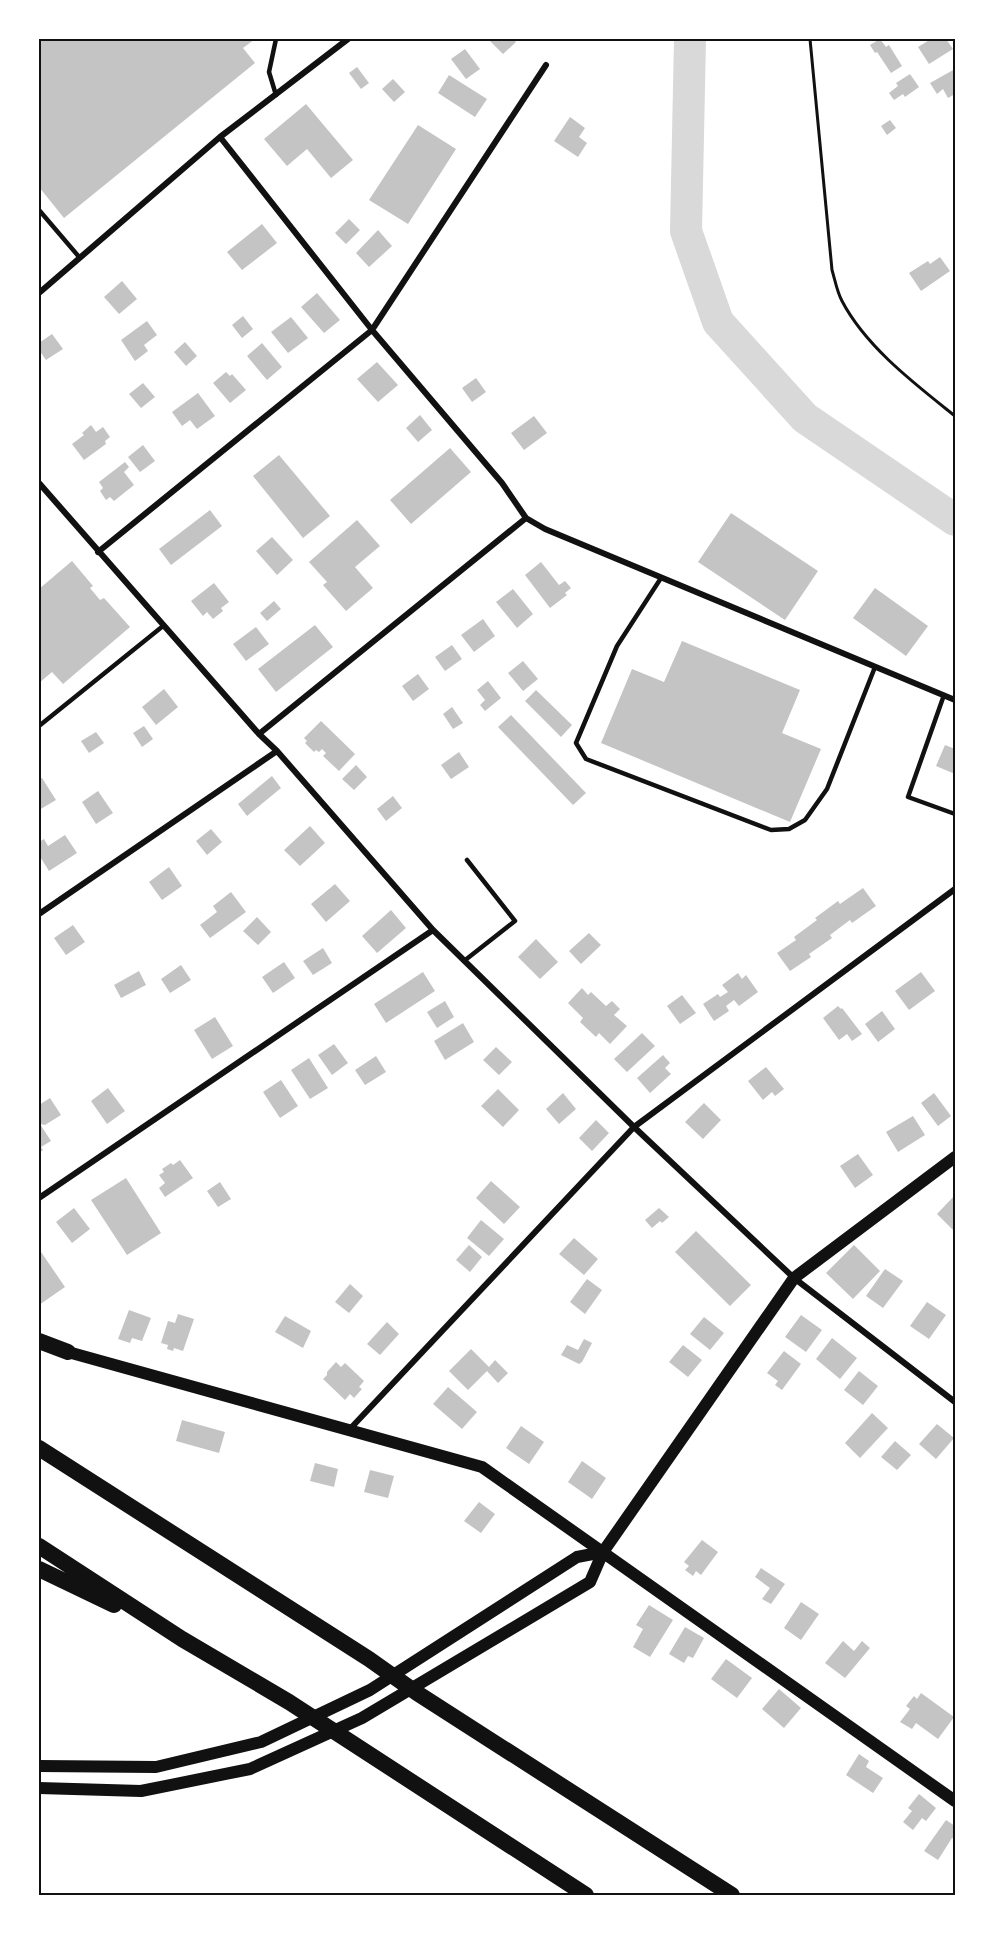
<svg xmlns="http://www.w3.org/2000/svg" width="994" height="1934" font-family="Overpass,sans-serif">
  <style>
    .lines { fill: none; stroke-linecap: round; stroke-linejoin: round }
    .river { stroke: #d9d9d9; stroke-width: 32 }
    .building { fill: #c4c4c4 }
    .path { stroke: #111; stroke-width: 3 }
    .service { stroke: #111; stroke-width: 4.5 }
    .minor { stroke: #111; stroke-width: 6 }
    .secondary { stroke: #111; stroke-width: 12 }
    .motorway { stroke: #111; stroke-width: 16 }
    .neatline { fill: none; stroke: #111; stroke-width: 2 }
  </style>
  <rect width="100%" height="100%" fill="#fff"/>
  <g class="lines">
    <!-- river -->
    <path class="river" d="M690 39 686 231 718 322 805 418 955 520"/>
  </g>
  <!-- building -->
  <path class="building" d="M39 39H255L243 48 255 63 64 218 39 187Z
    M488 39H513L516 42 503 54Z
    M880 39 886 47 889 45 902 66 891 73 877 52 875 53 870 45Z
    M931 39H946L953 49 929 64 918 47Z
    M465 49 480 69 466 79 451 59Z
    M357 67 369 83 361 89 349 73Z
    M955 69V94L948 98 943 89 937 94 930 83Z
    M910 74 919 87 905 97 903 94 894 100 889 93 898 86 896 83Z
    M449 75 487 99 475 117 438 93Z
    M393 79 405 92 394 102 382 89Z
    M306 104 353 160 331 178 307 149 287 166 264 139Z
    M570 117 585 128 579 137 587 143 578 157 554 141Z
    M890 120 896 128 887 135 881 126Z
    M418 125 456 149 408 224 369 200Z
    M349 219 360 230 346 244 335 233Z
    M262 224 277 243 242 270 227 252Z
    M378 230 392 246 369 267 356 253Z
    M940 257 950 271 921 291 909 273 928 261 930 264Z
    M122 281 137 299 119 314 104 297Z
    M317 293 340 320 324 333 301 307Z
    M243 316 253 329 242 338 232 325Z
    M291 317 308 338 288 353 271 332Z
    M147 321 157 335 144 345 148 351 135 361 121 340Z
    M52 334 63 349 46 360 39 350V343Z
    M185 342 197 356 186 366 174 352Z
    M262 343 282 367 267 380 247 356Z
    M377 362 398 385 378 402 357 379Z
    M226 372 230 376 232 374 246 390 230 403 213 383Z
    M476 378 486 392 472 402 462 388Z
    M143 383 155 397 141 408 129 394Z
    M198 393 215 416 197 429 190 420 182 426 172 412Z
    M420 415 432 430 418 442 406 428Z
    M534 416 547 433 524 450 511 433Z
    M91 425 96 432 103 427 110 437 105 441 106 444 84 460 72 444 84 435 82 433Z
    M143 445 155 461 140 472 128 457Z
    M450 448 471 472 411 524 390 500Z
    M279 455 330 516 303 538 253 476Z
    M125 462 129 467 124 472 134 485 114 501 110 497 106 500 100 491 103 488 99 482Z
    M210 510 222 526 171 565 159 549Z
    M731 513 818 571 785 620 698 562Z
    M357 520 380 546 355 567 373 588 346 611 323 585 327 582 309 562Z
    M272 537 293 560 277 575 256 551Z
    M72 561 93 586 90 588 100 600 104 598 130 627 63 684 52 672 39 683V589Z
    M541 562 559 585 565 581 571 588 565 593 567 595 550 608 525 575Z
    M214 583 229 602 221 608 223 611 213 619 207 612 203 616 191 601Z
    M875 588 928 626 906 656 853 618Z
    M513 589 533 614 517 628 496 602Z
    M274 601 281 609 267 621 260 613Z
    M483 619 495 636 474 652 461 635Z
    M315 625 333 647 276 692 258 669Z
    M256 627 269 644 246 661 233 644Z
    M682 641 800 690 782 733 821 749 790 822 601 743 632 669 664 682Z
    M452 645 462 659 445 671 435 657Z
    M523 661 538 679 523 691 508 673Z
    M418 674 429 689 413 701 402 686Z
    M488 681 501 698 485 711 480 705 485 700 477 690Z
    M164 689 178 707 156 725 142 707Z
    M536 690 572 725 561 737 525 701Z
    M452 707 463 723 453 729 443 714Z
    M511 715 586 793 573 805 498 727Z
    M321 721 355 754 339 771 323 756 326 753 322 749 319 752 316 750 314 752 305 743 307 741 304 738Z
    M144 726 153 739 142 747 133 733Z
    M96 732 104 743 89 753 81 741Z
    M945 745 955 749V774L936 766Z
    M459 752 469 767 451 779 441 765Z
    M356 765 367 777 354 790 342 779Z
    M272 776 281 788 247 816 238 804Z
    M42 778 56 800 39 810V779Z
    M98 791 113 813 96 824 82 802Z
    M393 796 402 808 386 821 377 809Z
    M310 826 325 843 300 866 284 850Z
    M211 829 222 842 207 855 196 841Z
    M65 835 77 853 49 871 39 855V842L44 839 48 846Z
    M169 867 182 886 162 900 149 882Z
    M335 884 350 901 326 922 311 904Z
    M863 888 876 906 852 923 850 920 830 935 832 938 809 954 811 957 790 971 777 953 796 940 794 937 817 920 815 918 838 901 840 904Z
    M231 892 246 912 210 938 200 925 217 912 213 906Z
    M391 910 406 928 377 953 362 936Z
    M257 917 271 932 258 945 243 931Z
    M73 925 85 942 66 955 54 938Z
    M589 933 601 945 581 964 569 951Z
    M536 939 558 962 540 979 518 957Z
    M323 948 332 963 313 975 303 961Z
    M284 962 295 978 273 993 262 977Z
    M181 965 191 980 170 993 161 979Z
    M139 971 146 985 121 998 114 985Z
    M423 972 435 991 386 1023 374 1004Z
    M921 972 935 991 909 1010 895 991Z
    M738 973 742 979 746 975 758 992 739 1006 734 1000 726 1006 729 1011 714 1021 703 1004 718 994 720 997 728 992 722 985Z
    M582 988 588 995 591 992 606 1006 612 1001 620 1009 614 1015 627 1026 610 1044 599 1033 596 1037 580 1022 583 1018 568 1003Z
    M682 995 696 1013 680 1024 667 1006Z
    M445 1001 454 1017 437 1028 427 1012Z
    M838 1006 841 1009 842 1008 862 1034 852 1041 847 1034 839 1040 823 1018Z
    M882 1011 895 1029 878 1042 865 1024Z
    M215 1017 233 1046 212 1059 194 1030Z
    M463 1023 474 1042 445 1060 434 1041Z
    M642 1033 655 1046 627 1072 614 1059Z
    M334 1044 348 1063 332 1075 318 1055Z
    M496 1047 512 1062 499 1075 483 1060Z
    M663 1055 670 1063 665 1068 671 1074 650 1093 637 1078Z
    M376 1056 386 1072 365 1085 355 1070Z
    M309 1058 328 1088 310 1099 291 1070Z
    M766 1067 784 1089 775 1096 772 1092 763 1100 748 1081Z
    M281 1080 298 1106 280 1118 263 1092Z
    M108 1088 125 1111 107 1124 91 1101Z
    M498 1089 519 1110 503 1127 481 1106Z
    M563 1093 576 1109 559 1124 546 1109Z
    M934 1093 951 1116 938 1126 921 1103Z
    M50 1098 61 1115 45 1125 40 1124 51 1141 41 1147 43 1150 39 1153V1105Z
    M704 1103 721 1120 703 1139 685 1122Z
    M913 1116 925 1135 898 1152 886 1132Z
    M596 1120 609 1133 592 1151 579 1138Z
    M858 1154 873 1175 855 1188 840 1166Z
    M180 1160 193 1178 165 1197 159 1188 165 1183 159 1175 164 1172 162 1169 171 1163 173 1165Z
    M126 1178 161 1233 127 1255 91 1200Z
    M491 1181 520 1207 504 1224 476 1198Z
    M220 1182 231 1199 218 1207 207 1191Z
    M955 1195V1232L937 1214Z
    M74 1208 90 1229 72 1243 56 1222Z
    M659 1208 669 1217 662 1223 660 1221 652 1228 645 1220Z
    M481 1220 504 1239 489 1256 467 1238Z
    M696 1231 751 1285 730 1306 675 1252Z
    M574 1238 598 1259 584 1275 559 1254Z
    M469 1245 482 1257 470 1272 456 1260Z
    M854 1245 880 1271 853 1299 826 1273Z
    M39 1249 65 1287 39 1305Z
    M885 1269 903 1281 883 1308 866 1296Z
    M587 1279 602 1290 585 1314 570 1302Z
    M350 1284 363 1296 349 1313 335 1302Z
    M927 1302 946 1315 929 1339 910 1326Z
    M129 1310 151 1318 142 1341 132 1338 130 1343 118 1339Z
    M178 1314 194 1319 183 1351 174 1348 173 1351 167 1349 168 1345 161 1343 168 1321 175 1323Z
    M801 1315 822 1330 806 1352 785 1337Z
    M285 1316 311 1331 303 1348 275 1332Z
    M704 1317 724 1333 710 1350 690 1334Z
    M387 1322 399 1334 380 1355 367 1344Z
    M832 1338 857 1358 840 1379 816 1359Z
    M584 1339 592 1343 582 1362 579 1364 561 1355 567 1345 578 1350Z
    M683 1345 702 1360 688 1377 669 1362Z
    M471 1349 489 1367 495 1360 508 1373 498 1383 487 1371 468 1390 449 1371Z
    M784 1351 801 1364 782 1390 775 1385 778 1381 767 1373Z
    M336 1362 341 1367 345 1363 364 1381 359 1387 362 1389 354 1398 350 1394 345 1400 323 1379 327 1375V1372Z
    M859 1371 878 1386 863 1405 844 1390Z
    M448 1387 477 1412 462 1429 433 1404Z
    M872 1413 888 1428 860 1458 845 1443Z
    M182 1420 225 1432 219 1453 176 1441Z
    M937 1424 954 1438 936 1459 919 1444Z
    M521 1426 544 1442 529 1464 506 1448Z
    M895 1441 911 1455 897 1470 881 1457Z
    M582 1461 606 1478 592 1499 568 1482Z
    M315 1463 338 1469 334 1487 310 1481Z
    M370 1470 394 1476 388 1498 364 1492Z
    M479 1502 495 1514 481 1533 464 1521Z
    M702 1540 718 1552 701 1575 696 1571 693 1576 685 1570 689 1566 684 1562Z
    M761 1568 785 1584 771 1604 762 1599 770 1588 755 1577Z
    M801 1602 819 1614 801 1640 784 1628Z
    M649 1605 673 1620 650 1657 633 1647 643 1629 636 1625Z
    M685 1627 704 1638 693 1658 688 1656 684 1663 669 1654Z
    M843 1641 854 1651 862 1641 870 1648 845 1678 825 1663Z
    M726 1659 752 1678 737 1698 711 1679Z
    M779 1689 801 1708 784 1728 762 1709Z
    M921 1693 954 1717 938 1739 916 1723 912 1729 900 1722 910 1709 906 1706 914 1696 917 1699Z
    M859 1754 869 1761 866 1767 883 1778 873 1793 846 1775Z
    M919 1794 936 1808 926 1821 922 1818 913 1830 903 1822 912 1811 908 1808Z
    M946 1820 955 1826V1840L952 1838 938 1860 924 1851Z"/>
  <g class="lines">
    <!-- path -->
    <path class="path" d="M810 39 832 270C835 280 837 292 842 301 866 347 915 384 955 416"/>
    <!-- service -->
    <path class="service" d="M276 95 269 72 276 39
      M39 210 80 258
      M661 578 617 646 576 743 586 759 771 830 789 829 805 820 827 789 875 667
      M944 695 908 797 955 814
      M39 726 163 626
      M464 961 515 921 467 860"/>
    <!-- minor -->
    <path class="minor" d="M220 137 372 330 502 483 526 518 545 529 955 700
      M39 293 220 137 348 39
      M39 483 259 734 277 751 433 930 634 1127 794 1278 955 1402
      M98 552 372 330 546 65
      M259 734 526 518
      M39 914 277 751
      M39 1198 433 930
      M349 1430 634 1127 955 889"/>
    <!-- secondary -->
    <path class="secondary" d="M68 1352 482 1467 955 1801
      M39 1766 156 1767 261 1742 370 1690 577 1557 603 1552
      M39 1788 141 1791 250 1769 362 1718 590 1582 603 1552 794 1278 955 1157"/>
    <!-- motorway -->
    <path class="motorway" d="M39 1341 68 1352
      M39 1448 369 1659 417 1693 732 1895
      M39 1546 182 1639 289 1702 586 1895
      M39 1569 114 1605"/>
  </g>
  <!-- border -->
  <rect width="994" height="1934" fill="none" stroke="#ffffff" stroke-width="81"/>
  <rect x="40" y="40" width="914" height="1854" class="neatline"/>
</svg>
